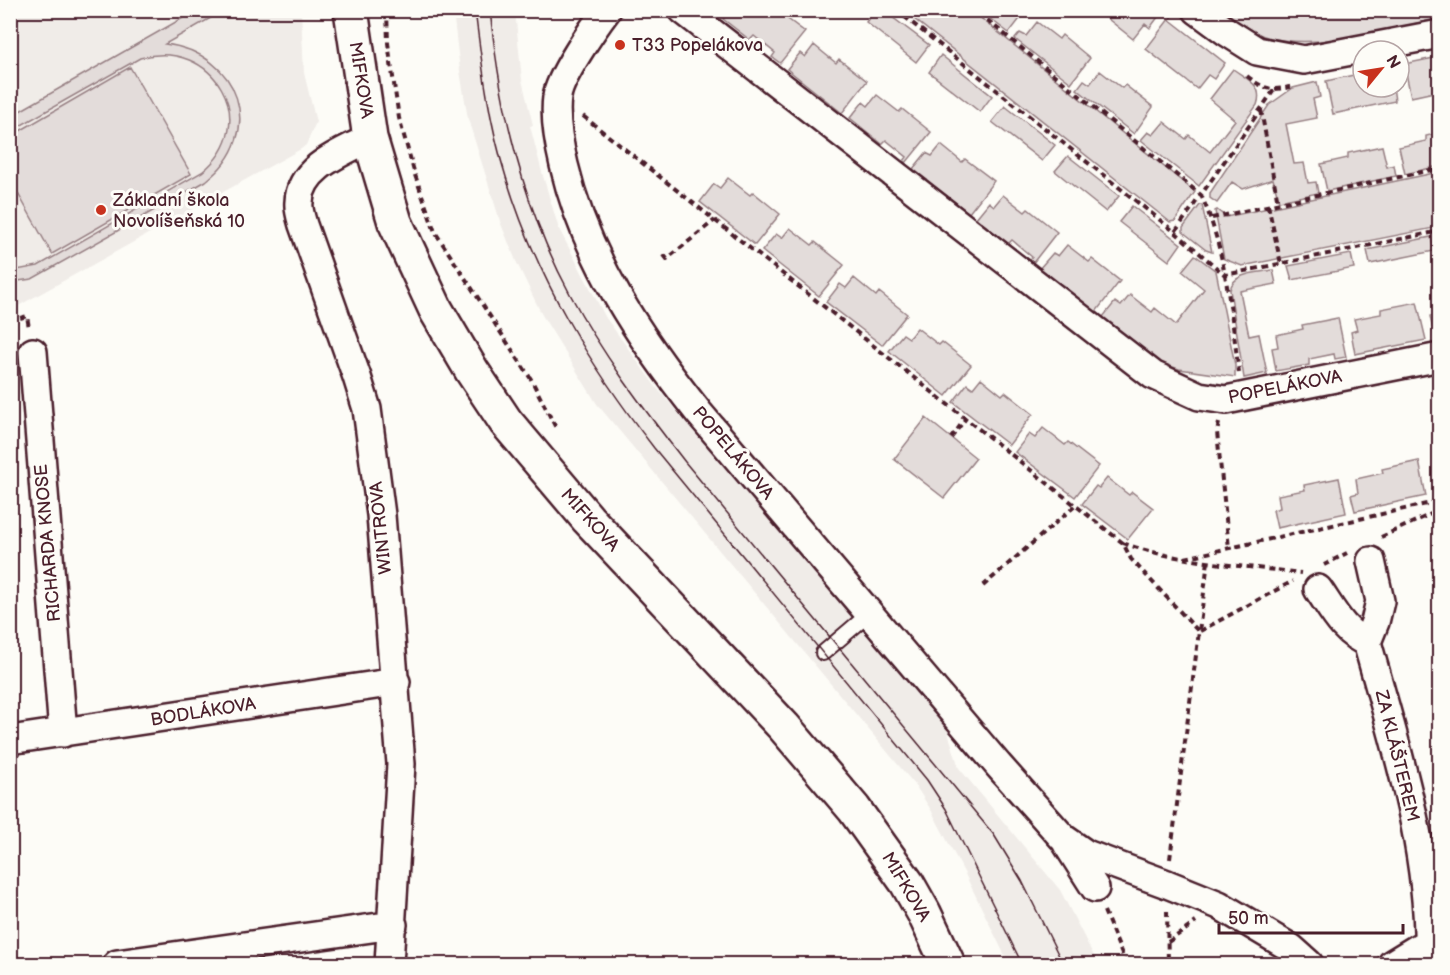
<svg xmlns="http://www.w3.org/2000/svg" width="1450" height="975" font-family="'Balsamiq Sans',sans-serif">
  <style>
    .built { fill: #f0ece8 }
    .green { fill: #e3dcda; stroke: #967e82; stroke-width: 1.5 }
    .lines { fill: none; stroke-linecap: round; stroke-linejoin: round }
    .lane-casing { stroke: #4a1f2b; stroke-width: 18 }
    .street-casing { stroke: #4a1f2b; stroke-width: 32 }
    .secondary-casing { stroke: #4a1f2b; stroke-width: 38 }
    .path { stroke: #4a1f2b; stroke-width: 4; stroke-dasharray: 6 4.5; stroke-linecap: butt }
    .lane { stroke: #fdfcf7; stroke-width: 14 }
    .street { stroke: #fdfcf7; stroke-width: 27 }
    .secondary { stroke: #fdfcf7; stroke-width: 33 }
    .tram { stroke: #4a1f2b; stroke-width: 1.5 }
    .poi-dot { fill: #c8321e; stroke: #fdfcf7; stroke-width: 2 }
    .labels { text-anchor: middle; dominant-baseline: central; stroke-width: 6; stroke-linejoin: round; paint-order: stroke }
    .poi-label { font-size: 18px; fill: #4a1f2b; stroke: #fdfcf7; text-anchor: start }
    .street-label { font-size: 18px; fill: #4a1f2b; stroke: #fdfcf7 }
  </style>
  <rect width="100%" height="100%" fill="#fdfcf7"/>
  <filter id="ink" filterUnits="userSpaceOnUse"><feTurbulence type="fractalNoise" baseFrequency=".0167" numOctaves="2"/><feDisplacementMap in="SourceGraphic" scale="12" xChannelSelector="R" yChannelSelector="G"/><feConvolveMatrix kernelMatrix="1 2 1 2 8 2 1 2 1" color-interpolation-filters="sRGB"/></filter>
  <g filter="url(#ink)">
    <!-- built -->
    <path class="built" d="M10 11H301L304 73 316 122 306 145 301 149 11 310Z
      M453 11H515L522 80 533 125 530 126 543 176 559 229 606 318 656 387 947 729 959 768 1060 890 1098 964H1009L966 876 931 810 915 785 597 404 542 315 516 261 501 224 468 119 460 71Z"/>
    <!-- green -->
    <path class="green" d="M770 10 772 12 777 11 805 32 780 63 772 57 775 53 754 36 750 40 723 19 730 11Z
      M1439 10V15L1433 20C1383 29 1316 51 1267 37 1251 32 1236 21 1223 11Z
      M195 11H223L165 44C239 53 268 133 206 181L32 279 11 282V271L38 266 202 172C264 123 213 37 140 58L11 131V116Z
      M875 11H884L929 45 916 62 866 22Z
      M904 11H972L1195 192 1175 221 1170 222Z
      M980 11H1026L1009 33Z
      M1159 11 1161 13 1150 28 1145 24 1133 39 1098 11Z
      M1169 19 1225 63 1214 79 1208 75 1197 89 1146 49Z
      M1037 22 1059 39 1062 35 1090 58 1071 83 1015 39 1020 33 1026 36Z
      M814 45 836 63 839 59 867 81 842 113 787 69 800 53 805 57Z
      M941 55 992 96 980 112 929 72Z
      M1439 57V91L1411 97 1404 64Z
      M130 67 191 174 52 254 11 181V136Z
      M1233 69C1247 79 1264 85 1257 105L1199 186 1141 140 1148 132 1153 135 1164 122 1186 139 1189 135 1210 152 1235 120 1210 99Z
      M1100 71 1122 88 1125 85 1153 107 1134 134 1077 89 1084 80 1090 84Z
      M1363 73V87H1393L1395 101 1333 114 1326 81Z
      M1317 82 1320 97 1313 99 1317 118 1286 124 1294 164 1304 163 1308 183 1316 182 1318 193 1279 201 1273 179 1243 189 1232 182 1217 203 1210 198V193L1269 105 1293 88Z
      M877 95 899 112 902 109 931 132 906 163 904 161 907 157 886 140 882 144 850 118 863 102 868 106Z
      M1005 106 1055 145 1042 161 992 122Z
      M1439 133V166L1405 174 1399 147 1426 141V136Z
      M941 145 962 162 965 159 994 181 969 213 913 169 926 153 932 156Z
      M1382 146 1387 167 1394 165 1396 176 1327 191 1321 164 1348 158V153Z
      M1068 156 1119 196 1106 212 1055 171Z
      M1439 172V227L1242 266 1224 259 1215 211 1217 210 1226 217Z
      M728 178 750 195 753 192 780 214 755 245 700 202 714 184 720 188Z
      M1003 195 1025 212 1028 209 1057 232 1032 264 1029 261 1032 257 1012 240 1008 244 976 218 989 202 994 206Z
      M1200 205H1202L1212 252 1206 250 1183 232V228Z
      M1132 206 1181 244 1169 261 1119 222Z
      M790 228 812 245 815 242 844 265 819 296 762 251 776 234 782 238Z
      M1431 237 1434 251 1370 264 1367 250Z
      M1067 245 1089 262 1092 259 1120 281 1095 313 1039 269 1053 253 1058 256Z
      M1351 254 1354 268 1292 280 1288 266Z
      M1195 255 1216 271 1235 365V377L1179 369 1163 364 1102 318 1115 302 1121 306 1130 295 1152 312 1155 308 1176 325 1204 289 1182 271Z
      M1273 270 1276 284 1240 291 1249 336 1259 334 1267 373 1244 378 1230 290C1233 272 1258 273 1273 270Z
      M854 278 876 296 879 292 907 314 882 345 826 302 840 284 846 288Z
      M1417 302 1426 340 1355 354 1351 332 1357 330 1354 319 1381 314V309Z
      M1439 302V338L1435 339 1430 316 1436 315 1434 303Z
      M1338 318 1346 357 1335 359 1334 354 1309 359V365L1276 371 1272 348 1278 347 1276 335 1303 329 1302 325Z
      M917 328 939 345 942 342 971 365 946 396 889 351 903 334 909 338Z
      M981 378 1002 395 1005 392 1033 414 1009 445 953 402 967 384 973 388Z
      M926 418 976 458 944 498 894 459Z
      M1043 428 1065 445 1068 442 1099 466 1075 497 1015 452 1029 434 1035 438Z
      M1419 461 1426 496 1355 511 1351 495 1358 493 1356 479 1383 473 1382 469Z
      M1107 478 1129 495 1132 492 1153 508 1128 539 1082 504 1096 486 1099 488Z
      M1339 478 1346 513 1277 528 1273 510 1280 508 1278 495 1305 490 1304 485Z"/>
    <g class="lines">
      <!-- lane casing -->
      <g class="lane-casing">
        <path id="lane" d="M823 653 870 613"/>
      </g>
      <!-- street casing -->
      <g class="street-casing">
        <path id="street" d="M607 10C594 27 559 78 557 97 554 119 559 144 564 165 586 259 640 339 699 413L998 765 1063 838 1086 854 1167 884 1219 905 1291 948 1309 964
          M683 10 1153 375 1199 396 1226 400 1440 357
          M1197 10 1227 32 1257 51 1304 60 1440 34
          M370 138C343 152 300 167 299 202 298 209 301 218 303 225L357 377 367 409 381 515 401 764 389 964
          M33 352 63 733
          M1318 589C1332 609 1343 633 1367 642L1375 622 1380 601 1371 561
          M1367 642C1396 747 1432 854 1428 964
          M10 740 396 682
          M1067 844 1095 888
          M117 964 393 925
          M1392 964 1428 942"/>
      </g>
      <!-- secondary casing -->
      <g class="secondary-casing">
        <path id="secondary" d="M351 10 370 138 395 222 436 310 472 371 506 422 588 519 784 727 854 809 907 883 924 913 948 964"/>
      </g>
      <!-- path -->
      <path class="path" d="M387 10 388 43 399 118 415 175 435 232 531 379 556 428
        M896 10 1175 232 1201 195 975 10
        M1163 10 1172 17
        M1247 76C1266 91 1272 91 1295 86
        M1261 110 1278 203
        M583 116 1123 543 1131 559 1199 632
        M1268 205 1281 264
        M1212 218 1440 168
        M1175 232 1225 275 1440 231
        M664 255 667 259 715 220
        M10 321 27 316 29 328
        M1239 373C1231 314 1226 250 1201 195L1274 90
        M1219 423 1217 432 1229 548
        M951 438 966 418
        M1381 537 1440 510
        M1123 543C1174 562 1246 566 1301 573
        M1185 558 1440 501
        M1324 565 1347 553
        M983 586 1076 505
        M1200 631 1293 581
        M1170 859 1208 561
        M1104 911 1126 964
        M1167 911 1168 964
        M1168 942 1196 922"/>
      <!-- lane -->
      <use href="#lane" class="lane"/>
      <!-- street -->
      <use href="#street" class="street"/>
      <!-- secondary -->
      <use href="#secondary" class="secondary"/>
      <!-- tram -->
      <path class="tram" d="M475 10C482 66 489 123 506 177 537 279 589 364 654 448L927 780 946 809 1022 964
        M490 10C500 108 523 207 570 294 602 354 643 408 685 462L994 835 1022 881 1063 964"/>
    </g>
  </g>
  <!-- markers -->
  <g class="poi-dot">
    <circle cx="620" cy="45" r="6"/>
    <circle cx="101" cy="210" r="6"/>
  </g>
  <g class="labels">
    <!-- poi labels -->
    <g class="poi-label">
      <text x="632" y="45">T33 Popelákova</text>
      <text x="113" y="200">Základní škola<tspan x="113" dy="21">Novolíšeňská 10</tspan></text>
    </g>
    <!-- street labels -->
    <g class="street-label">
      <text transform="translate(361 80) rotate(81)">MIFKOVA</text>
      <text transform="translate(1285 387) rotate(-11)">POPELÁKOVA</text>
      <text transform="translate(733 453) rotate(50)">POPELÁKOVA</text>
      <text transform="translate(590 520) rotate(48)">MIFKOVA</text>
      <text transform="translate(381 528) rotate(-96)">WINTROVA</text>
      <text transform="translate(48 543) rotate(-95)">RICHARDA KNOSE</text>
      <text transform="translate(203 712) rotate(-9)">BODLÁKOVA</text>
      <text transform="translate(1397 756) rotate(76)">ZA KLÁŠTEREM</text>
      <text transform="translate(906 887) rotate(59)">MIFKOVA</text>
    </g>
  </g>
  <!-- margin -->
  <rect width="1450" height="975" fill="none" stroke="#fdfcf7" stroke-width="36"/>
  <rect x="18" y="18" width="1414" height="939" fill="none" stroke="#4a1f2b" stroke-width="2" filter="url(#ink)"/>
  <!-- north arrow -->
  <g transform="translate(1381 69) rotate(60)"><circle r="28" fill="#fdfcf7" stroke="#b5a4a5" stroke-width="1.5"/>
  <path d="M0-4.5L10 22L0 15L-10 22Z" fill="#c8321e"/>
  <text y="-9" font-size="16" font-weight="bold" text-anchor="middle" fill="#4a1f2b">N</text>
  </g>
  <!-- scale -->
  <path d="M1219 924v9h184v-9" fill="none" stroke="#4a1f2b" stroke-width="3"/>
  <text x="1228" y="924" font-size="18" fill="#4a1f2b" stroke="#fdfcf7" stroke-width="4.5" paint-order="stroke">50 m</text>
</svg>
